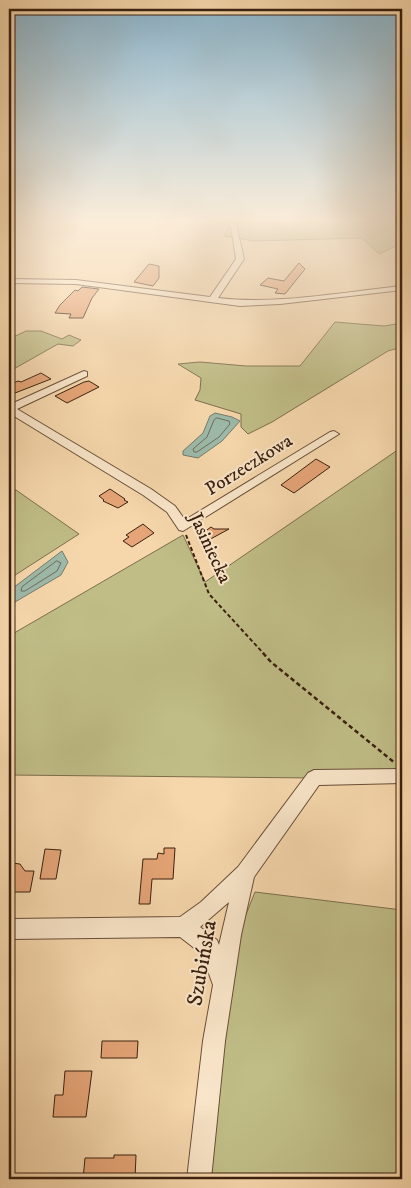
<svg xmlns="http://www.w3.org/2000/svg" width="411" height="1188" font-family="'IM FELL DW Pica',serif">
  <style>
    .green { fill: #c0bd87; stroke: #7d6e4b }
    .water { fill: #9dbaaa; stroke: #757c6c }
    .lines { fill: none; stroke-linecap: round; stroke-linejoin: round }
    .shore { stroke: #6c6d5c; stroke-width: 1 }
    .building { fill: #e6a577; stroke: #3a200f }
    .minor-casing { stroke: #694e36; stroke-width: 2 }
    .path-far1 { stroke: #3a200f; stroke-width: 2; stroke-dasharray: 4 2.5; stroke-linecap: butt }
    .path { stroke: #3a200f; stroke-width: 2.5; stroke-dasharray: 4.5 3; stroke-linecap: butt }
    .minor { fill: #f9e5c9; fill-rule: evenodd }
    .labels { text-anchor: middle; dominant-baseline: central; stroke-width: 4; stroke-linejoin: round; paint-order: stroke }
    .street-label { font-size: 19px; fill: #3a200f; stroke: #f9e5c9 }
    .near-street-label { font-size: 22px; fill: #3a200f; stroke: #f9e5c9 }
  </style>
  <rect width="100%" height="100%" fill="#f6d7ac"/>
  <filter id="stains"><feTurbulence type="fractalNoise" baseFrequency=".004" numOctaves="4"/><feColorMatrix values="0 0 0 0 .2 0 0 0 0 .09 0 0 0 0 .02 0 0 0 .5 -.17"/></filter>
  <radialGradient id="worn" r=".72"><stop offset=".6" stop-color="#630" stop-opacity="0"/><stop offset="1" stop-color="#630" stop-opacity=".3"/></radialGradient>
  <!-- green -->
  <path class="green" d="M228 221H388L393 226 402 227V243L379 254 362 238 254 241 224 236 231 222Z
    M335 322 384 326 402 323V347L388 351 272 422 248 434 241 427V414L195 400 200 390 201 378 178 364 200 362 246 366H300Z
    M26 331H41L62 339 69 335 81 340 73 346 58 344 12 370 9 369V339Z
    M402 447V776L314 778 9 775V636L183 535 205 582Z
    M16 490 79 534 9 579V493Z
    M255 892 402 910V1179H207L237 937Z"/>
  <!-- water -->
  <path class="water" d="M215 413 232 417 240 421 222 441 198 458 183 455V451L203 433 210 416Z
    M62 551 68 562 61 575 15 602 9 614V591Z"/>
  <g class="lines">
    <!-- shore -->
    <path class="shore" d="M217 418 229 421 230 424 219 437 197 452H194L193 449 207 437 214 420Z
      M57 561 61 563 57 571 25 591H21L22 587Z"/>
  </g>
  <!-- building -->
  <path class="building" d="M299 263 305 269 285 294 275 293 278 289 260 285 268 278 284 281Z
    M149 264 159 266V278L153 286 134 282Z
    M82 287 99 289 92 298 83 318H69L71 314 55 313 60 305 75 290 78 291Z
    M41 373 51 379 15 393 9 390V385L18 381 21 382Z
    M89 381 99 387 67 403 55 396 84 382Z
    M316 459 330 467 294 493 281 485Z
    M110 489 125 499 124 500 128 502 118 508 103 501 104 500 99 496Z
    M143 524 154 533 132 547 123 541 129 537 126 535Z
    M211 527 214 529H229L205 542 197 537Z
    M164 848H175L173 879H152L150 904H139L143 859H157L158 853 164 854Z
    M45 849 61 850 56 879H40Z
    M12 863 20 864 25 871H34L30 892H9V866Z
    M102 1041H138L137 1058H101Z
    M65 1071H92L86 1117H53L55 1095H63Z
    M114 1155H136L135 1179H83L85 1158H114Z"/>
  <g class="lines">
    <!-- minor casing -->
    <g class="minor-casing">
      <path id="minor" d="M214 221 236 224 244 259 218 298C277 305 343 292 402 286V290L280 304 240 306 76 284 9 283V279L76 280 210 297 236 259 231 226Z
        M84 371 87 372V376L17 409 151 489 175 506 185 520 330 432 334 431 339 434 183 531 179 530 167 512 143 495 9 413V405Z
        M402 769V783L319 785 254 877 241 935 225 1041 211 1179H187L203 1041 213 985 202 954 180 937 9 939V919L180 917 201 902 238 867 308 773 314 770ZM229 902 219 945 217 940 200 927Z"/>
    </g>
    <!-- path-far1 -->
    <path class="path-far1" d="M186 535 209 594 264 654"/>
    <!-- path -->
    <path class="path" d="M263 653 271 662 395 763"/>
    <!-- minor -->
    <use href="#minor" class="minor"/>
  </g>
  <!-- sky -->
  <linearGradient id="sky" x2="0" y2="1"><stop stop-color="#8ab6cf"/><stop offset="0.57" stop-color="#fbedda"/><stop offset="1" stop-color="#fbedda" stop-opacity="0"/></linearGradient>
  <rect width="411" height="387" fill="url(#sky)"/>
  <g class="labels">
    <!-- street labels -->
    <g class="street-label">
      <text transform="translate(249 465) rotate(-32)">Porzeczkowa</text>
      <text transform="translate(210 548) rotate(65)">Jasiniecka</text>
    </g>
    <!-- near-street labels -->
    <g class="near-street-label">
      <text transform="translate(202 963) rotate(-80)">Szubińska</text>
    </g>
  </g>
  <!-- margin -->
  <rect width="411" height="1188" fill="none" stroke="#f6d7ac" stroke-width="30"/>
  <rect x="10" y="10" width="391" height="1168" fill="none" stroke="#3a200f" stroke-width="2.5"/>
  <rect x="15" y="15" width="381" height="1158" fill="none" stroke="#3a200f"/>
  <rect width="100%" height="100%" filter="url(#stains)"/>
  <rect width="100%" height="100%" fill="url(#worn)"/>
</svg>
